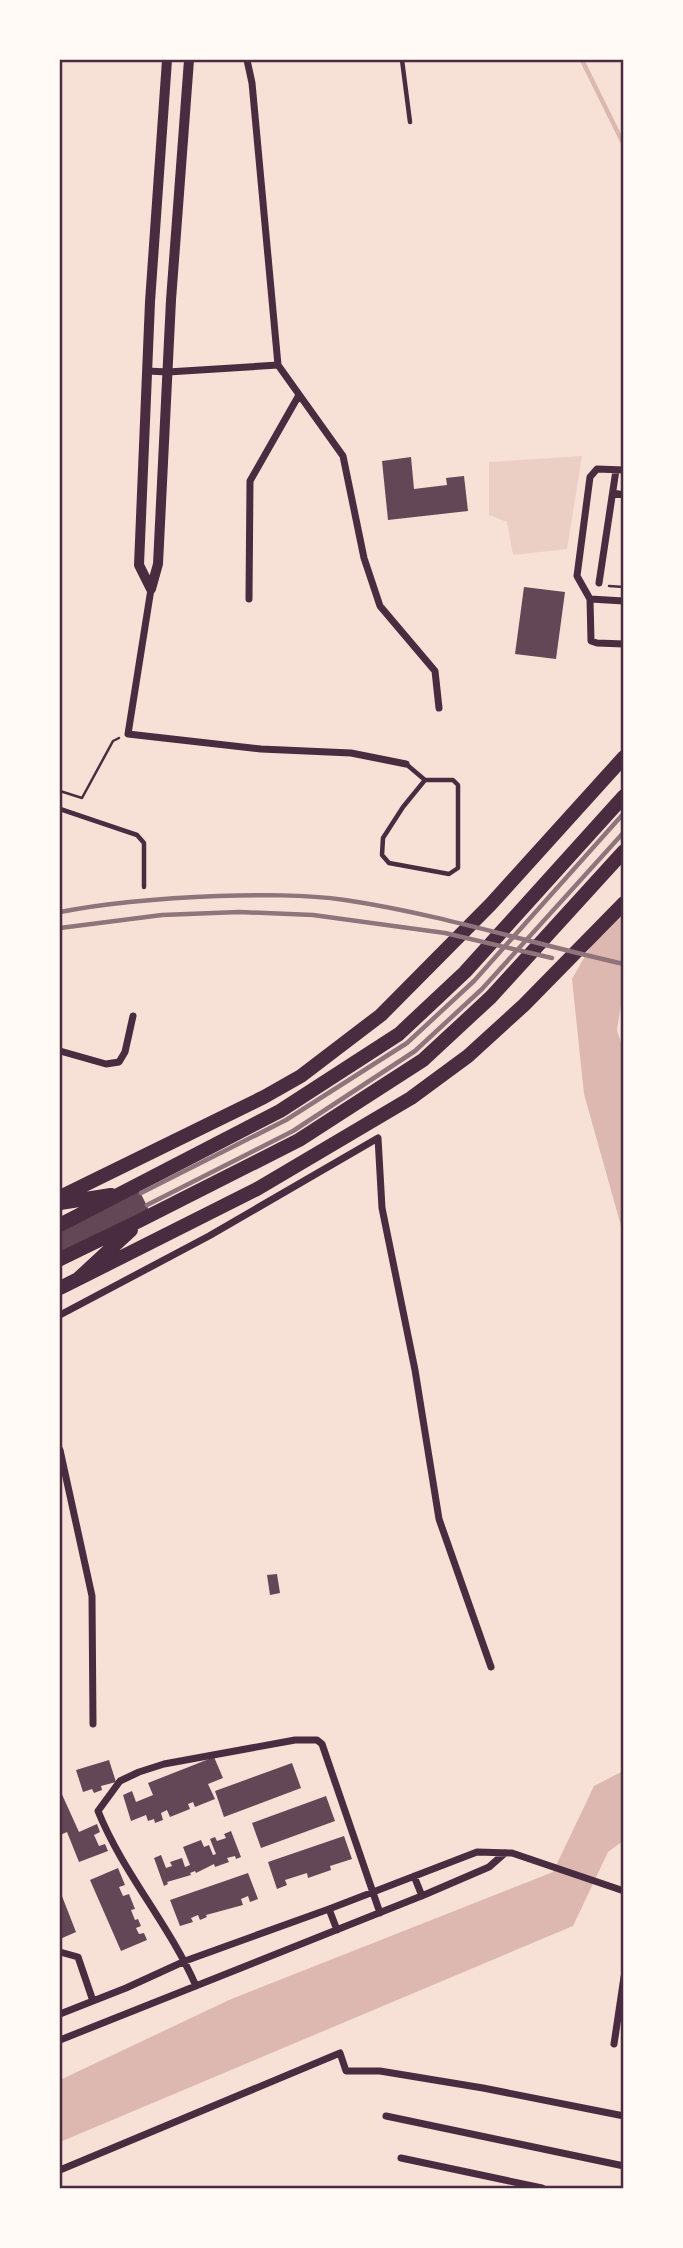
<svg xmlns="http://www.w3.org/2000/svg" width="683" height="2248" font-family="'Source Sans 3',sans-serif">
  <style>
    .green { fill: #ebcfc5 }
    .water { fill: #dcb8b0 }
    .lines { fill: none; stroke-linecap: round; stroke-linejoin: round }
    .stream { stroke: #dcb8b0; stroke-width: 4.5 }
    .building { fill: #644757 }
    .path { stroke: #4a2c40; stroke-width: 2.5 }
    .service { stroke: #4a2c40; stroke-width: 4.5 }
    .minor { stroke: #4a2c40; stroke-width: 7 }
    .tertiary { stroke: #4a2c40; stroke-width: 10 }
    .trunk { stroke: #4a2c40; stroke-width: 14 }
    .rail { stroke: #8f747c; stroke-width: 4.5 }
    .neatline { fill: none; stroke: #4a2c40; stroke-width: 2.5 }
  </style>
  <rect width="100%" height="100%" fill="#f7e1d7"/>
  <!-- green -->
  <path class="green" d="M582 456 567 549 513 555 507 522 489 515V462Z"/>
  <!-- water -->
  <path class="water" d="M623 897V992L617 1030 624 1052 623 1233 584 1094 572 979 609 914Z
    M623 1771V1841L608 1852 573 1926 60 2142V2080L229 2000 553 1872 594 1786Z"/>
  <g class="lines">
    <!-- stream -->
    <path class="stream" d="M582 60 624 145"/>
  </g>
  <!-- building -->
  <path class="building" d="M411 457 414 489 447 485 446 478 464 476 468 511 388 520 382 461Z
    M524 587 565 592 556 659 515 654Z
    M134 1180 154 1220 60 1267V1217Z
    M277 1574 280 1593 270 1595 267 1575Z
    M214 1757 223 1778 208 1784 215 1799 195 1807 193 1802 188 1804 190 1809 170 1817 167 1810 161 1813 163 1820 155 1823 154 1819 148 1821 146 1815 131 1821 123 1795 132 1791 136 1802 153 1795 148 1783Z
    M109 1760 116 1782 101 1786 102 1790 94 1793 92 1789 83 1792 76 1770Z
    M292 1763 301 1788 224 1817 215 1791Z
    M60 1790 79 1832 97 1824 100 1832 94 1835 99 1846 105 1844 108 1851 79 1862 67 1832 60 1835Z
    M326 1796 335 1821 261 1848 252 1823Z
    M231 1831 241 1857 236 1859 235 1856 227 1858 229 1862 215 1867 214 1864 196 1873 195 1871 190 1873 191 1875 167 1882 168 1884 164 1886 154 1858 161 1855 166 1868 172 1866 170 1862 182 1858 185 1867 190 1865 183 1847 201 1840 204 1847 209 1845 213 1855 216 1854 210 1839 215 1837 217 1841 226 1838 224 1834Z
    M344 1836 352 1859 330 1866 331 1870 308 1878 307 1873 285 1880 287 1885 277 1889 268 1862Z
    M118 1868 125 1885 119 1887 123 1896 129 1894 135 1909 131 1910 135 1920 138 1919 141 1926 136 1928 139 1934 144 1933 147 1940 121 1951 90 1880Z
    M248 1873 258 1899 250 1902 248 1896 241 1899 243 1905 206 1915 207 1917 200 1920 198 1915 191 1918 193 1922 180 1926 170 1900Z
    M60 1891 76 1932 60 1939Z"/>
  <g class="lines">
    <!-- path -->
    <path class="path" d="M609 586 624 587
      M60 791 82 798 113 741 119 738"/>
    <!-- service -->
    <path class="service" d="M402 60 410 122
      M406 764 425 780H453L458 785V868L449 874 389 863 382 855 383 838 403 807 425 780
      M60 809 137 835 144 843V887"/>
    <!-- minor -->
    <path class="minor" d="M247 60 252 83 278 365
      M147 371 168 372 278 365 343 456 364 558 380 606 435 671 439 708
      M624 470 597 469 590 477 577 576 590 599 591 641 597 643 624 644
      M613 493 624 495
      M599 583 616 470
      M151 589 128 734 261 749 351 753 406 764
      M249 599 250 481 299 395
      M590 599 624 601
      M60 1051 106 1064 119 1062 125 1052 133 1016
      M60 1315 209 1236 378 1138 382 1208 415 1370 439 1519 491 1667
      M60 1450 92 1596 93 1724
      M414 1876 422 1896
      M329 1909 337 1930
      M60 1952 78 1957 93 2001
      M196 1986C169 1924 123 1873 98 1811L120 1781 139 1772 164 1764 295 1740H317L322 1744 380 1913
      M60 2014 126 1988 185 1961 329 1909 477 1852 512 1853 624 1891
      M60 2040 424 1895 489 1867 505 1853
      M614 2044 624 1977
      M386 2116 624 2166
      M401 2158 542 2188
      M60 2170 340 2053 346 2071H380L483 2088 624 2116"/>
    <!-- tertiary -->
    <path class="tertiary" d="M151 589 139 565 150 302 167 60
      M151 589 158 564 171 300 189 60"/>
    <!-- trunk -->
    <path class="trunk" d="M60 1197 264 1097 301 1076 381 1015 491 904 624 757
      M60 1203 111 1195
      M60 1225 280 1111 399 1034 465 972 624 796
      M60 1259 139 1221 299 1140 423 1060 491 997 624 851
      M78 1279 257 1189 411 1098 468 1056 524 1005 624 903
      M60 1288 78 1279 131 1230"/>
    <!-- rail -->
    <path class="rail" d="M60 912C112 902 165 898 218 896 260 895 303 894 345 900 439 914 530 943 624 964
      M60 928 162 915 239 912 313 915 445 933 552 958
      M141 1193 286 1120 407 1043 474 981 624 813
      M147 1205 293 1131 415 1051 482 989 624 832"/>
  </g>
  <!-- border -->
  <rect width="683" height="2248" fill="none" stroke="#fffaf5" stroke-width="122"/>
  <rect x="61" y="61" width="561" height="2126" class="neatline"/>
</svg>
